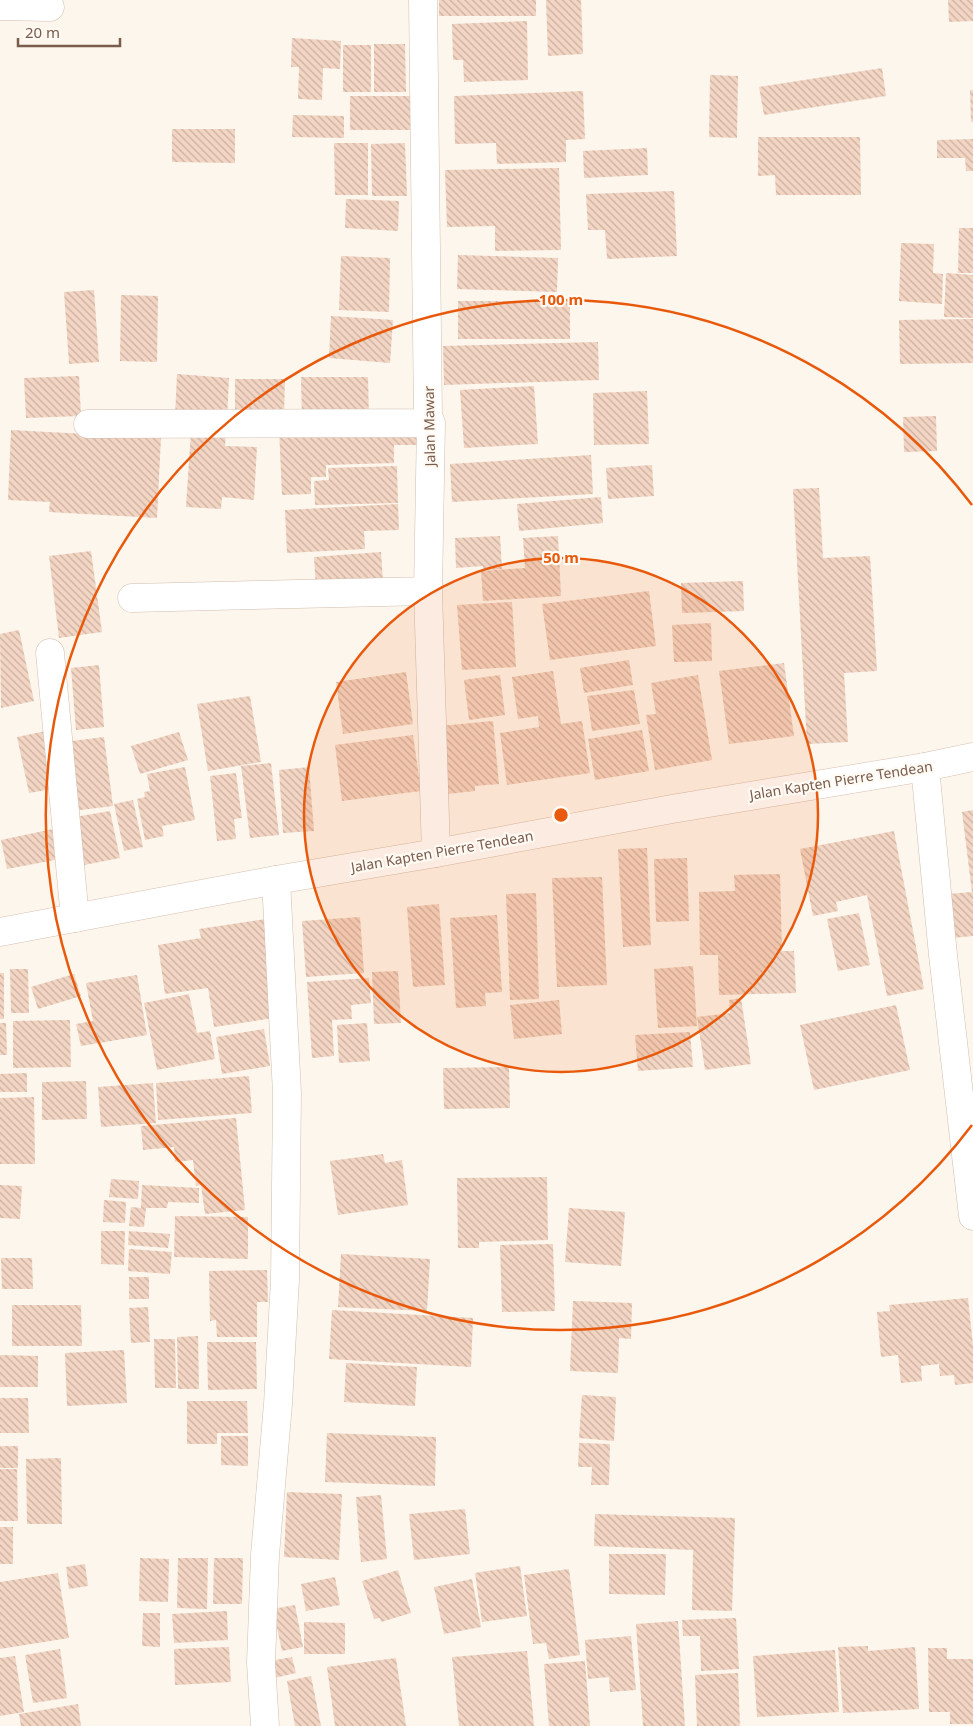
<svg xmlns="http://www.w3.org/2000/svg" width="973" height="1726" font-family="'Noto Sans',sans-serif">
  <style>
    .building { fill: url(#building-back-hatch) }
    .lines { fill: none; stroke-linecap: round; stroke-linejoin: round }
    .street-casing { stroke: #d1beb0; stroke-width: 29 }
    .secondary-casing { stroke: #d6c0b0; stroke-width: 29 }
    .street { stroke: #fff; stroke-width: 28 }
    .secondary { stroke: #fff; stroke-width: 28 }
    .ring { fill: none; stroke: #e8590c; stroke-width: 2.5 }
    .labels { text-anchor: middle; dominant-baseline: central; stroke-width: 4.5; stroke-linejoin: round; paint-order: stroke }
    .street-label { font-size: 14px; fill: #7a5c4d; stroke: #fffaf3 }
    .centre { fill: #e8590c; stroke: #fffaf3; stroke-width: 2.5 }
    .ring-label { font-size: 15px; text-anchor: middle; font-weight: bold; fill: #e8590c; stroke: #fffaf3; stroke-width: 4.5; stroke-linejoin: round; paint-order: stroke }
  </style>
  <defs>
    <pattern id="building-back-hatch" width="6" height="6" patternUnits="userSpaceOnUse" patternTransform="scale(1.25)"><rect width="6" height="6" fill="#f3d5c3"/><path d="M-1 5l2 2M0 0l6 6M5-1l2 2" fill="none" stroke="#cab0a1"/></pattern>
  </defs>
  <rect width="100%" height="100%" fill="#fdf6ec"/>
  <!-- building -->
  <path class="building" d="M439 0H536V16H439Z
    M546 0H581L583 54 548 56Z
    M948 0H973V21L949 22Z
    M527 21 528 80 464 82 463 60H453L452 24Z
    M292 38 341 41 340 69 323 68 322 100 298 99 299 67H291Z
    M374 44H405L406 92H374Z
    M343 45H371V92H343Z
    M882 68 886 96 764 115 759 87Z
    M710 75 738 76 737 138 709 137Z
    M970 90H973V122H971Z
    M583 91 585 139 566 140V162L497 164 496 143 455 144 454 96Z
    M350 96H417V130H350Z
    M293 115 344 116V138L292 137Z
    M172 129H235V163L172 162Z
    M758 137H860L861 195H776L775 175 758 176Z
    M973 139V171H966L965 158H937V140Z
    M334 143H368V195H335Z
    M405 143 407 196H372L371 144Z
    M647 148 648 175 584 178 583 151Z
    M559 168 561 250 495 251V226L447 227 445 170Z
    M674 191 677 256 607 259 605 230H588L586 194Z
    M346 199 399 201 398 231 345 228Z
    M959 228H973V273H958Z
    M901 243 934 244 933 273 943 274 942 304 899 301Z
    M458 255 558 258 557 292 457 289Z
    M341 256 390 258 389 312 339 310Z
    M946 273 973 275V318L944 317Z
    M94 290 99 362 69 364 64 292Z
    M121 295 158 296 157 362 120 361Z
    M458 301H570V339H458Z
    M331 316 393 320 390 363 329 358Z
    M973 319V363L900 364 899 320Z
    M598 342 599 380 444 385 443 346Z
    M177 374 229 378 227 420 175 417Z
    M79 376 81 416 26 418 24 378Z
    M301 377H368L369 418 302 419Z
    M235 379H285L284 416H235Z
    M534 386 538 444 464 448 460 390Z
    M647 391 649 444 594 445 593 393Z
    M936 416 937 451 904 452 903 417Z
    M417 425V445H394V463L326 465V477H311V494L282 495 279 429Z
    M11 430 161 438 157 518 49 512 50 502 8 500Z
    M191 431 226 433 225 446 257 447 254 500 222 497 221 509 186 507Z
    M591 455 593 494 452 502 450 464Z
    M652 465 654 496 608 499 606 468Z
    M397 466 398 503 315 505 314 481 329 480 328 468Z
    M819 488 823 558 870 556 877 671 844 673 848 742 807 744 793 489Z
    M601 497 603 523 519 531 517 504Z
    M398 504 399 530 364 531 365 549 287 553 285 510Z
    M500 536 502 569 483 570V566L456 568 455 538Z
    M558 536 561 596 483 601 481 571 525 568 523 538Z
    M91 551 102 632 59 638 49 556Z
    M381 552 383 581 316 587 314 557Z
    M743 581 744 611 682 613 681 583Z
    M649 591 656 646 550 660 542 604Z
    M512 602 516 667 462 670 457 605Z
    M711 623 712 661 674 662 672 625Z
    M19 630 34 701 1 708 0 634Z
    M629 660 633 685 584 693 580 668Z
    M784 663 794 736 729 744 719 671Z
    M99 665 104 727 76 730 71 668Z
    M553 671 561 724 582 721 590 773 507 785 500 733 539 727 538 716 518 719 512 677Z
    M406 672 413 724 343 734 336 682Z
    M500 675 505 715 469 720 464 680Z
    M698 675 712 760 655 770 646 715 656 714 651 683Z
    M634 690 640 724 592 731 587 696Z
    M250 696 261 762 208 771 197 704Z
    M493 721 499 784 475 786V791L447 794 440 726Z
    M642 730 649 771 595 780 588 739Z
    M46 731 58 788 29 793 17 737Z
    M179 732 188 760 140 774 131 746Z
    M413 735 421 791 342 801 335 745Z
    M104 737 113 806 73 811 64 742Z
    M271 763 279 835 250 838 241 766Z
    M185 767 195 820 162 826 164 836 145 840 137 799 145 797 144 792 150 791 147 774Z
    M309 767 314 831 283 833 279 770Z
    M236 773 242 818 234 819 236 839 217 841 210 776Z
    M133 800 143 847 124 851 114 804Z
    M973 810V936L952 938 948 894 972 892 962 812Z
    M110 811 120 858 79 866 69 818Z
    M53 829 60 859 7 869 1 840Z
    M894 831 924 989 887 996 867 895 836 902 838 911 813 916 800 849Z
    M647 848 651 945 623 947 618 849Z
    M687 858 689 921 656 922 654 859Z
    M780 874 782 951H794L796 993 719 995 718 955H700L699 892 735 891 734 875Z
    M602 877 607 985 557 987 552 878Z
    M536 893 539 999 510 1000 506 894Z
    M439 904 445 985 413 987 407 907Z
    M859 913 870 965 838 971 827 919Z
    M497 915 502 992 485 993 486 1006 456 1008 450 918Z
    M360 917 364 973 306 977 302 921Z
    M266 919 280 1017 214 1027 208 988 165 994 158 945 201 938 199 929Z
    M693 966 697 1026 658 1028 654 969Z
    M10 969H28L29 1013H11Z
    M398 971 401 1023 374 1024 372 972Z
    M0 973H4V1019H0Z
    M74 974 81 996 38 1009 31 987Z
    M137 975 147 1035 81 1046 76 1024 93 1021 86 983Z
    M369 978 371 1003 351 1005 352 1019 332 1020 334 1056 312 1058 307 982Z
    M189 994 197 1033 210 1031 215 1059 157 1070 144 1003Z
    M741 998 751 1064 705 1070 697 1017 730 1013 729 1000Z
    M559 1000 562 1034 514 1039 510 1005Z
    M896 1005 910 1070 814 1090 800 1025Z
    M70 1020 71 1067 13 1068V1021Z
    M0 1023H6L7 1055H0Z
    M367 1023 370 1061 339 1063 337 1025Z
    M264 1029 270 1066 222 1074 216 1037Z
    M690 1032 693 1067 638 1071 635 1035Z
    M509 1067 510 1108 444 1109 443 1068Z
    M27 1073V1092H0V1074Z
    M249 1076 252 1113 158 1120 156 1083Z
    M86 1081 87 1119 42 1120V1082Z
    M153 1083 156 1123 101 1127 98 1087Z
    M34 1097 35 1164H0V1098Z
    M236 1118 245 1210 205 1214 201 1185 196 1186 193 1160 175 1162 174 1147 143 1150 141 1126Z
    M383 1154 385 1163 402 1160 408 1205 338 1215 330 1161Z
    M547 1177 548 1240 479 1242V1248H458L457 1178Z
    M111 1179 139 1181 138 1199 109 1197Z
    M0 1185 22 1186 20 1219 0 1218Z
    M142 1185 199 1188V1203L168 1202 167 1208H146L144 1227 129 1226 131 1207 141 1208Z
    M104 1200 126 1202 125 1223 103 1222Z
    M569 1208 625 1212 621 1266 565 1262Z
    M175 1216 248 1217V1259L174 1257Z
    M101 1231H125L124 1265 101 1264Z
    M129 1231 170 1234 168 1248 128 1245Z
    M553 1244 555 1311 502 1312 500 1245Z
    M129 1249 172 1252 170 1274 128 1271Z
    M341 1254 430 1259 427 1311 338 1307Z
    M1 1258H32L33 1289H2Z
    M267 1270 268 1302H257V1337H217L216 1320 210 1321 209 1271Z
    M129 1277H149V1299H129Z
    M968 1298 973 1346V1383L955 1385 954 1375 940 1376 939 1364 921 1366 922 1381 901 1383 898 1355 881 1357 877 1312 890 1311 889 1305Z
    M573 1301 632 1303 631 1339 619 1338 618 1373 570 1371Z
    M12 1305H81L82 1346H12Z
    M148 1307 150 1342 131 1343 129 1308Z
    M332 1310 473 1318 471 1367 329 1359Z
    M198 1336 199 1389H178L177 1337Z
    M154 1339H175L176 1388H155Z
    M207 1342H256L257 1389 208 1390Z
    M124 1350 127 1403 67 1406 65 1353Z
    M0 1355 38 1356V1387H0Z
    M346 1363 417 1367 415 1406 344 1402Z
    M582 1395 616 1397 614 1441 579 1438Z
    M0 1398H28L29 1433H0Z
    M187 1401H247L248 1433H217V1444H187Z
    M327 1433 436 1437 435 1486 325 1482Z
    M221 1436H248V1466L221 1465Z
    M579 1443 610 1444 609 1485H591L592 1467H578Z
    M0 1446H18V1468H0Z
    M61 1458 62 1524H27L26 1459Z
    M0 1469H17L18 1521H0Z
    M287 1492 342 1494 339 1560 284 1557Z
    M381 1495 387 1559 361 1562 356 1497Z
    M465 1509 470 1554 414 1560 409 1514Z
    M595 1514 735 1518 732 1611 692 1610 693 1550 594 1546Z
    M0 1527H13V1564H0Z
    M609 1554H666L665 1595 609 1594Z
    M140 1558 169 1559 168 1602 139 1601Z
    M178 1558H208L207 1609 177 1608Z
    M214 1558H243L242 1604H213Z
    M85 1564 88 1586 69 1589 66 1567Z
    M520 1566 527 1616 482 1622 475 1573Z
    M569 1569 580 1655 549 1659 546 1643 533 1644 524 1575Z
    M398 1570 411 1613 381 1622 380 1618 374 1619 362 1581Z
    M58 1573 69 1638 0 1649V1582Z
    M335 1577 340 1605 306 1611 301 1584Z
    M472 1579 481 1627 444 1634 434 1587Z
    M295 1605 303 1647 282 1651 273 1609Z
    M227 1611 228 1640 174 1643 172 1614Z
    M143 1613H160V1647L142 1646Z
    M736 1618 739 1669 701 1671 700 1636H683L682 1620Z
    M678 1621 685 1726H643L636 1624Z
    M304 1622 345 1623V1654H304Z
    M631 1636 636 1690 610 1692 609 1677 588 1679 585 1640Z
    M868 1646V1651L915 1647 919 1709 843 1713 838 1647Z
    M229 1647 231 1682 175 1685 174 1649Z
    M928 1648H947V1659H973V1724H950V1712H929Z
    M60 1649 67 1698 33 1703 25 1655Z
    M835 1650 839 1712 757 1717 753 1656Z
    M527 1651 534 1726H459L452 1657Z
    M15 1656 24 1712 0 1716V1658Z
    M292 1657 296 1673 274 1678 270 1661Z
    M396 1658 406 1726H335L327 1667Z
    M585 1661 590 1726H549L544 1664Z
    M738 1673 740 1726H697L695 1675Z
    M311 1676 321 1726H295L287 1681Z
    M78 1704 81 1726H21L19 1714Z"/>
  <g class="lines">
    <!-- street casing -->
    <g class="street-casing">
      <path id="street" d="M423 0 428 417 431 423 428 591 436 853
        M0 6 50 7
        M88 424 431 423
        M132 598 428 591
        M50 653 75 918
        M925 767 943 955 973 1216
        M265 1726 261 1663 265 1555 278 1404 285 1280 287 1093 276 880"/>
    </g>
    <!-- secondary casing -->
    <g class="secondary-casing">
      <path id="secondary" d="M0 932 276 880 436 853 672 809 925 767 973 757"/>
    </g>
    <!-- street -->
    <use href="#street" class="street"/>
    <!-- secondary -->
    <use href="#secondary" class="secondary"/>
  </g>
  <!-- distance rings -->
  <circle cx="561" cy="815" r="257" fill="#e8590c" fill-opacity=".12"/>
  <g class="ring">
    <circle cx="561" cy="815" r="257"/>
    <path d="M972 1125A515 515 0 1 1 972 505"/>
  </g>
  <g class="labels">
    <!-- street labels -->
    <g class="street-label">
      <text transform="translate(429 426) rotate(-91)">Jalan Mawar</text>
      <text transform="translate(841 780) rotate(-9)">Jalan Kapten Pierre Tendean</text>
      <text transform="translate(442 851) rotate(-10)">Jalan Kapten Pierre Tendean</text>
    </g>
  </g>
  <circle cx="561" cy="815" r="8" class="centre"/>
  <g class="ring-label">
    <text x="561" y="305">100 m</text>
    <text x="561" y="563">50 m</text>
  </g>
  <!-- scale -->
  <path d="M18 38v8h102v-8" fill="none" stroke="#7a5c4d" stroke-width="2.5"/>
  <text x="25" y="38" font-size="15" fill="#7a5c4d" stroke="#fffaf3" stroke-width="4" paint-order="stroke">20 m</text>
</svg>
